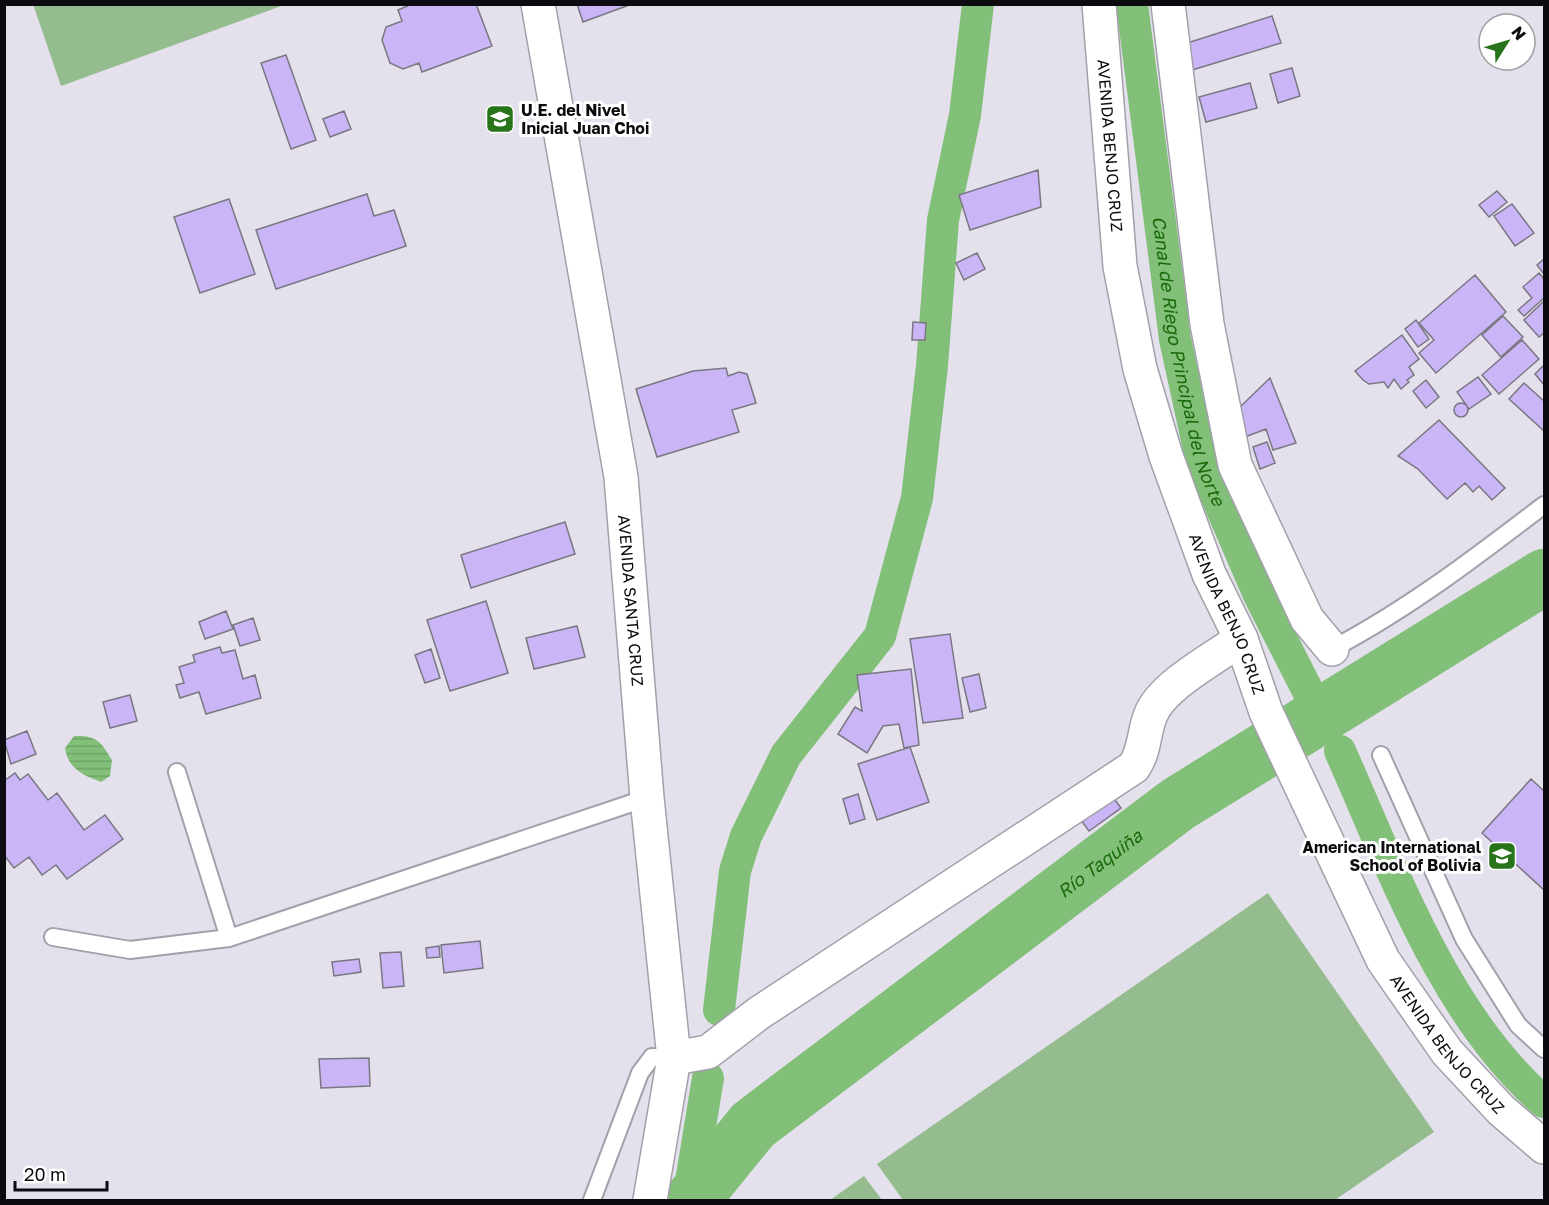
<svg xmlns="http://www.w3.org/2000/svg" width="1549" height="1205" font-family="'Golos Text',sans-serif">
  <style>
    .grass { fill: #95bc8e }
    .water { fill: url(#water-rules) }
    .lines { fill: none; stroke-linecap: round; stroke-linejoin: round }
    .canal { stroke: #82bf79; stroke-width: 32 }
    .river { stroke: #82bf79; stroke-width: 56 }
    .building { fill: #cab6f7; stroke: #797781; stroke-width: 1.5 }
    .service-casing { stroke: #a3a0ab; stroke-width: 20 }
    .minor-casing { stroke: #a3a0ab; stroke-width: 36 }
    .tertiary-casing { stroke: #a3a0ab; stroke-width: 36 }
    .service { stroke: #fff; stroke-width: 16 }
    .minor { stroke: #fff; stroke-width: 33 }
    .tertiary { stroke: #fff; stroke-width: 33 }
    .labels { text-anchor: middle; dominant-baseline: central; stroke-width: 6; stroke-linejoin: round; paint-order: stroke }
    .poi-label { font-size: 16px; font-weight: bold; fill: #0c0b0f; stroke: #fff; text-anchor: start }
    .street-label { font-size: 16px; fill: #0c0b0f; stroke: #fff }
    .water-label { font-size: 18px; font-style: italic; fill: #186a08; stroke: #fff }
  </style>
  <defs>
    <pattern id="water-rules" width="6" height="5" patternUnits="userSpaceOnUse" patternTransform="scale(1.5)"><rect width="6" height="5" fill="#82bf79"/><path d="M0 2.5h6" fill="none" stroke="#6fa367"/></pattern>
  </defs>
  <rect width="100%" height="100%" fill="#e4e1ec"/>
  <!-- grass -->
  <path class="grass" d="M33 4H284V5L61 86Z
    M1268 893 1434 1132 1335 1200H903L877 1164Z
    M864 1176 882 1200H830Z"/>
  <!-- water -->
  <path class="water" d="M74 736C97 735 101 742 112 760L110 776 101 782C83 775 68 769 65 748Z"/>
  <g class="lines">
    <!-- canal -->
    <g class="canal">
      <path id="s1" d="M1132 4 1175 339 1202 463 1259 595 1311 697"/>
      <path d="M1340 751C1393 870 1444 1015 1544 1102"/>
      <path d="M719 1010 735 871 746 836 786 755 880 636 917 498 932 366 943 220 965 115 978 4"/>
      <path d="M688 1200 708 1078"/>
    </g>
    <!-- river -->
    <path class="river" id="s2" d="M692 1200 753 1125 1178 804 1544 577"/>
  </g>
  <!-- building -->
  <path class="building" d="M412 4H476L492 46 422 72 419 63 403 69 390 63 382 40 386 27 402 21 398 10Z
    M577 4H632L583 22Z
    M1272 16 1281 43 1192 70 1184 44Z
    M286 55 316 140 291 149 261 63Z
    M1292 68 1300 96 1278 103 1270 74Z
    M1250 83 1257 108 1206 122 1199 97Z
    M344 111 351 129 330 137 323 119Z
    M1038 170 1041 207 970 230 959 195Z
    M1497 191 1507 202 1489 217 1479 205Z
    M367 194 374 216 394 210 406 246 276 289 256 230Z
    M229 199 255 274 200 293 174 217Z
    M1512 204 1534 233 1515 246 1494 216Z
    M977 253 985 269 964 280 956 263Z
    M1544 259V274L1537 265Z
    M1539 273 1544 279V298L1524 316 1518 310 1532 298 1523 287Z
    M1475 275 1506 312 1436 373 1419 353 1434 340 1419 323Z
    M1544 301V333L1539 337 1524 320Z
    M1503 316 1523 337 1501 357 1482 335Z
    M1416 320 1429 339 1418 347 1405 329Z
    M913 322 926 323 925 340H912Z
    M1402 335 1419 359 1409 367 1414 375 1407 380 1409 382 1401 389 1394 379 1388 388 1384 382 1369 384 1363 380 1355 371Z
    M1522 340 1539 359 1499 394 1482 375Z
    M1544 365V385L1535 374Z
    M726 368 728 376 739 372 747 374 756 403 732 410 739 432 657 457 636 389 693 371Z
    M1478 377 1491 394 1469 409 1457 392Z
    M1270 378 1296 443 1273 450 1266 429 1245 437 1236 411Z
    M1426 380 1439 397 1426 408 1413 391Z
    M1524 383 1544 401V431L1509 399Z
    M1454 410a7 7 0 1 1 14 0a7 7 0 1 1-14 0Z
    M1439 420 1505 488 1492 500 1479 486 1473 492 1465 483 1447 499 1418 469 1398 456Z
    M1267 442 1275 463 1260 469 1253 447Z
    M565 522 575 554 471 588 461 555Z
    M486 601 508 673 450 691 427 620Z
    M226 611 233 629 205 639 199 622Z
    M253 618 260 640 240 646 233 625Z
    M577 626 585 657 534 669 526 638Z
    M950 634 963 718 923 723 910 639Z
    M220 647 222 653 235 650 243 679 255 675 261 698 206 714 199 692 180 698 176 685 184 683 179 667 195 662 193 655Z
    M431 649 440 678 425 683 415 655Z
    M911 669 919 745 904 748 899 724 883 726 867 753 838 734 855 707 862 711 857 675Z
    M979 674 986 708 970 712 962 678Z
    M130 695 137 721 110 728 103 702Z
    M27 731 36 754 11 764 4 740Z
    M910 747 929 802 877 820 858 764Z
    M15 773 20 780 28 774 48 800 57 793 84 830 105 815 123 839 67 879 56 865 42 875 29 857 14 868 4 855V781Z
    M1531 779 1544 791V890L1482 833Z
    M1107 789 1121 808 1089 831 1075 812Z
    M858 794 865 819 850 824 843 799Z
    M480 941 483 968 444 973 441 945Z
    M439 946 440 957 427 958 426 948Z
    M401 952 404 986 383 988 380 953Z
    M359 959 361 972 334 976 332 962Z
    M369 1058 370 1086 321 1088 319 1059Z"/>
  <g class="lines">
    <!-- service casing -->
    <g class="service-casing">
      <path id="service" d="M1332 649C1408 609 1476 557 1544 505
        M1381 755 1464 939 1518 1025 1544 1049
        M177 772 229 938
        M53 937 130 950 229 938 647 798
        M592 1200 640 1073 652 1057 674 1058"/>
    </g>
    <!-- minor casing -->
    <g class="minor-casing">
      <g id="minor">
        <path id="s3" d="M538 4 621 477 647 798 674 1058 650 1200"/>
        <path d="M1168 4 1207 324 1235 465 1307 619 1332 649"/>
        <path d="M674 1058 708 1052 759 1013 1134 767C1146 748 1143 733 1151 714 1163 685 1215 658 1241 639"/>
      </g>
    </g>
    <!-- tertiary casing -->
    <g class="tertiary-casing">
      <g id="tertiary">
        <path id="s4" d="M1099 4 1120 266 1140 369 1166 456 1209 574 1241 639 1266 712 1383 960 1447 1052 1501 1110 1544 1147"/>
      </g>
    </g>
    <!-- service -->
    <use href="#service" class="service"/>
    <!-- minor -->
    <use href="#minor" class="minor"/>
    <!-- tertiary -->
    <use href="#tertiary" class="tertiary"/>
  </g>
  <!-- icons -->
  <defs>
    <g id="school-square" transform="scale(1.5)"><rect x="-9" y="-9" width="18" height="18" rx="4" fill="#27741b" stroke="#fff"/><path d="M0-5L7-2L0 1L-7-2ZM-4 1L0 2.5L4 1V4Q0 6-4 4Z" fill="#fff"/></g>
  </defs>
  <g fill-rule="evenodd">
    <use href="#school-square" x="500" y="119"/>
    <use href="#school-square" x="1502" y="856"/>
  </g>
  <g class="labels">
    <!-- poi labels -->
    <g class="poi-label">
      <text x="521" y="110">U.E. del Nivel<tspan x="521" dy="18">Inicial Juan Choi</tspan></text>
      <text x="1481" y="847" text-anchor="end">American International<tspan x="1481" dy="18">School of Bolivia</tspan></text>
    </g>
    <!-- street labels -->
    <g class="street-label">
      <text stroke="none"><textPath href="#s4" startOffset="142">AVENIDA BENJO CRUZ</textPath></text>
      <text stroke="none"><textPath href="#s3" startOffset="604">AVENIDA SANTA CRUZ</textPath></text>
      <text stroke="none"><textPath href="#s4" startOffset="628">AVENIDA BENJO CRUZ</textPath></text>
      <text stroke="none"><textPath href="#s4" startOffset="1114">AVENIDA BENJO CRUZ</textPath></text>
    </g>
    <!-- water labels -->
    <g class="water-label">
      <text stroke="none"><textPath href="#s1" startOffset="362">Canal de Riego Principal del Norte</textPath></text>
      <text stroke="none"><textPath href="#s2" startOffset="531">Río Taquiña</textPath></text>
    </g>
  </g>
  <!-- border -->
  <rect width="1549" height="1205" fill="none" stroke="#0c0b0f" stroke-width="12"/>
  <!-- north arrow -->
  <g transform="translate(1507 42) rotate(53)"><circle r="28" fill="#ffffff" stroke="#9e9d9f" stroke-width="1.5"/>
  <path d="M0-4.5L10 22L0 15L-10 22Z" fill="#27741b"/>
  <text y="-9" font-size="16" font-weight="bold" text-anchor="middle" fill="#0c0b0f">N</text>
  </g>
  <!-- scale -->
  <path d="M15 1181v9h92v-9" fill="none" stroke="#0c0b0f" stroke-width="3"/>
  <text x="24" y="1181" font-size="18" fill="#0c0b0f" stroke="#ffffff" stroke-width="4.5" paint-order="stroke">20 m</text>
</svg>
